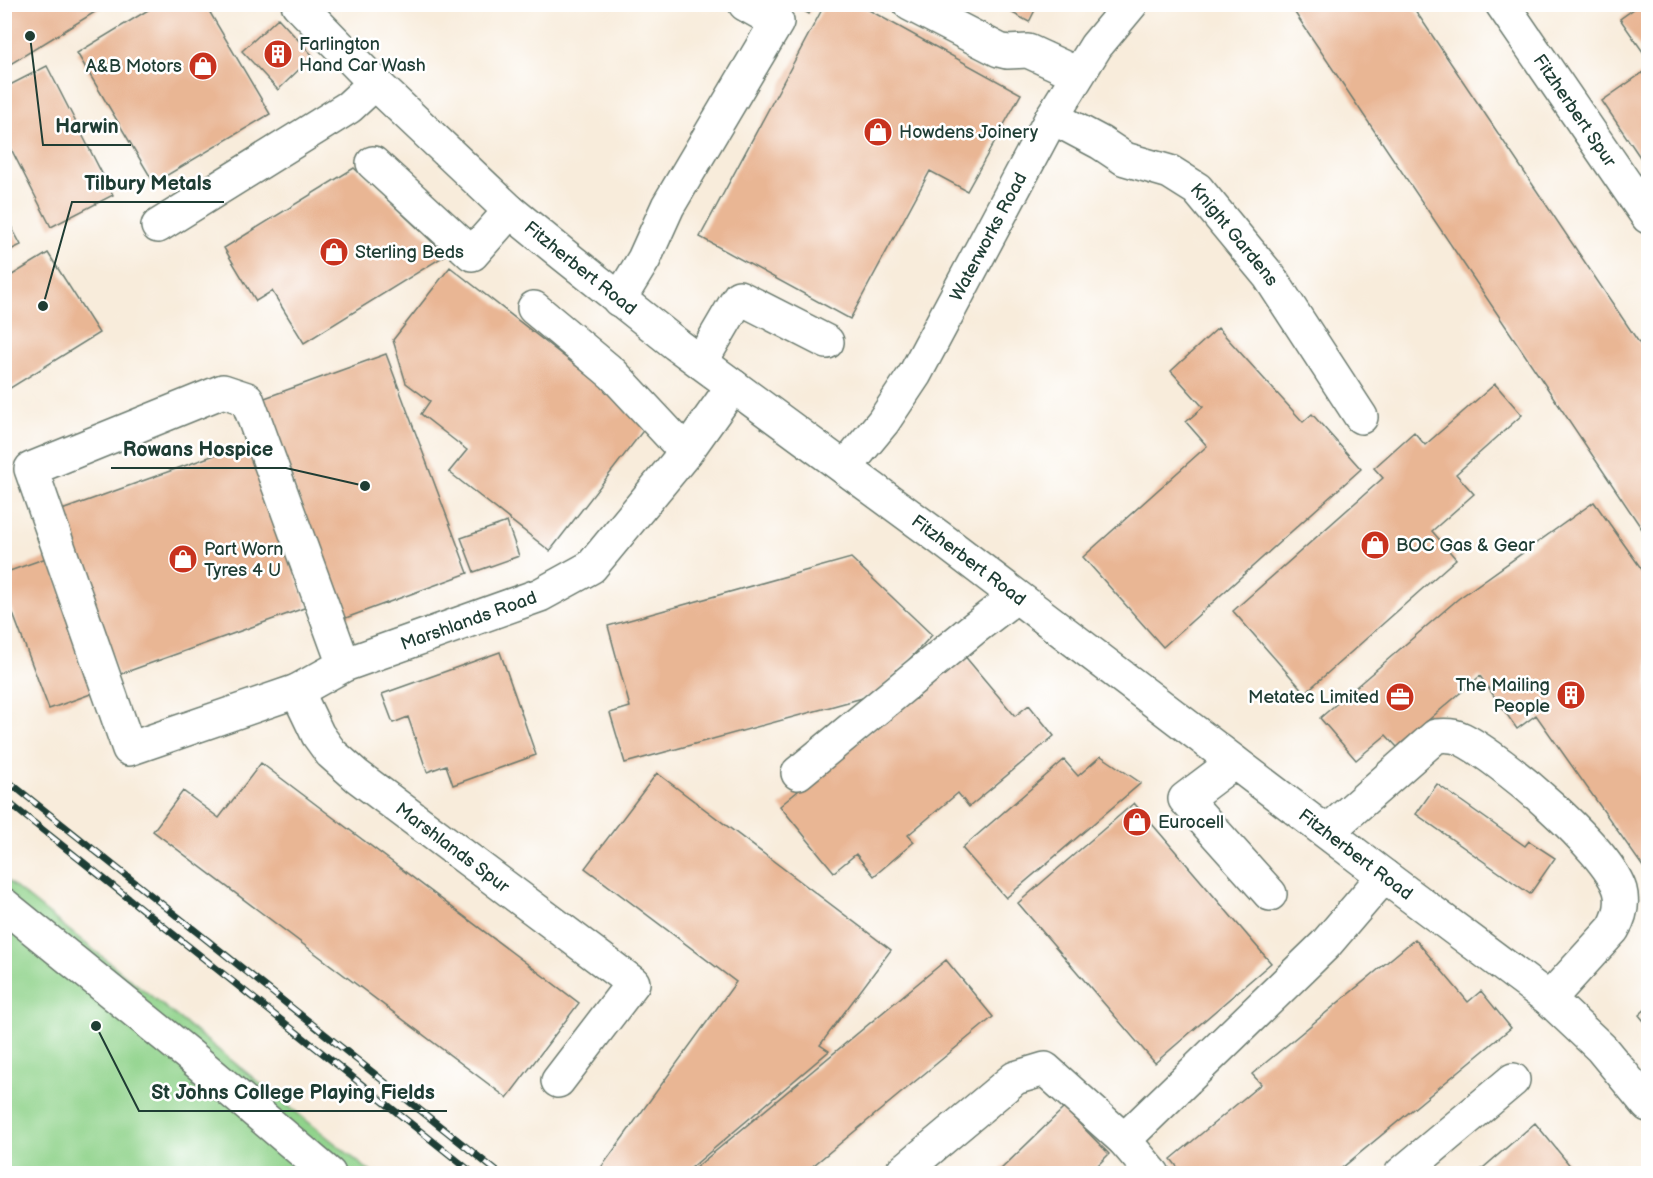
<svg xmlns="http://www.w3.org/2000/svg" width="1653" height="1178" font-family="'Balsamiq Sans',sans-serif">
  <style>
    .green { fill: #90d38b; stroke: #588860; stroke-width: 1.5 }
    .building { fill: #e9b694 }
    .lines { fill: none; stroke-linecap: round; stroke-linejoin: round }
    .minor-casing { stroke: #6b7a6e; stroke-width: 36 }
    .minor { stroke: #fff; stroke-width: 33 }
    .rail-casing { stroke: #1f3d34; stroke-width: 7 }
    .rail { stroke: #fff; stroke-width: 4.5; stroke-dasharray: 14; stroke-linecap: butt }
    .labels { text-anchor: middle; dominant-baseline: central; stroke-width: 5; stroke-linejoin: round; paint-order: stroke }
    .poi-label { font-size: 18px; fill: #1f3d34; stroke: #fff; text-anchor: start }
    .street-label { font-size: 18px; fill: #1f3d34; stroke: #fff }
    .leader { fill: none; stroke: #1f3d34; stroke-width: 2 }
    .callout-dot { fill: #1f3d34; stroke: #fff; stroke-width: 2 }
    .callout-label { font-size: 20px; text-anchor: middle; font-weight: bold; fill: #1f3d34; stroke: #fff; stroke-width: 5; stroke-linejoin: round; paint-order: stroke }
  </style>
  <rect width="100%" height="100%" fill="#fff"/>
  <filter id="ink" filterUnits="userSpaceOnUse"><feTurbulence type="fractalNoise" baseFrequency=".0167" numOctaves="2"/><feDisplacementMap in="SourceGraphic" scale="12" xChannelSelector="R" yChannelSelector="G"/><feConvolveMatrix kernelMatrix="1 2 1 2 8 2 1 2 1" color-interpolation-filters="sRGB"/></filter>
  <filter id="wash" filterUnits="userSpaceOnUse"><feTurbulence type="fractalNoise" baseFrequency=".008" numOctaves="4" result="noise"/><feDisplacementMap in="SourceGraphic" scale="24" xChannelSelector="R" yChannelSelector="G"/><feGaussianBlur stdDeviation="1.35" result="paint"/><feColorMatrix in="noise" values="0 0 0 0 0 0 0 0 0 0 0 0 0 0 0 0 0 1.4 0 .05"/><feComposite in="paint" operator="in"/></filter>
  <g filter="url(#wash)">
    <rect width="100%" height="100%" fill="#f8ecdb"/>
    <!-- green -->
    <path class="green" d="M5 879 372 1173H5Z"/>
    <g id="blocks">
      <!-- building -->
      <path class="building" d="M4 4H108L4 68Z
        M158 4H205L270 114 154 183 77 53Z
        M792 4H814L809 14Z
        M825 4H858L1021 94 967 191 930 171 850 319 700 237Z
        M996 4H1038L1029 22Z
        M1289 4H1411L1648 356V538Z
        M1641 4H1648V59L1620 19Z
        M278 18 313 56 278 90 242 51Z
        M47 66 113 195 51 227 4 135V88Z
        M1648 69V169L1602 101Z
        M354 168 446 255 304 343 272 291 256 301 224 248Z
        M4 213 21 245 4 253Z
        M48 253 99 333 4 392V280Z
        M450 267 649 423 550 551 449 472 467 450 421 414 430 401 406 383 393 340Z
        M1218 328 1303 422 1312 414 1361 469 1163 647 1083 557 1207 446 1186 422 1203 407 1171 371Z
        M386 354 468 573 343 619 262 399Z
        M1495 384 1522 415 1456 474 1474 494 1432 531 1456 559 1305 693 1233 611 1383 478 1374 468 1414 432 1425 445Z
        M248 443 307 607 118 675 59 511Z
        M1594 502 1648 578V874L1536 715 1517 729 1480 676 1397 747 1386 735 1356 760 1320 718 1458 599Z
        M507 522 519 556 474 572 461 538Z
        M49 557 99 691 49 709 4 590V573Z
        M851 558 932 635 877 694 625 763 610 713 630 707 608 626Z
        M500 652 536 755 453 785 446 765 427 772 408 717 393 723 382 694Z
        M963 654 1015 716 1029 705 1054 736 969 807 958 793 908 835 914 842 874 876 856 854 834 872 780 806Z
        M1101 756 1141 783 1006 898 962 848 1064 760 1078 776Z
        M261 763 579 1003 507 1098 153 831 183 791 219 818Z
        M657 773 891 950 820 1045 829 1051 684 1174H607L600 1169 736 982 585 868Z
        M1437 784 1525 846 1529 841 1555 858 1530 894 1416 814Z
        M1134 803 1271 963 1155 1063 1018 903Z
        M1415 939 1468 1002 1481 991 1511 1028 1342 1168 1346 1174H1183L1171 1159 1261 1084 1252 1074Z
        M946 960 993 1017 803 1174H688Z
        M1648 1007V1026L1639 1015Z
        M1064 1108 1109 1154 1089 1174H996Z
        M1535 1123 1577 1174H1476Z"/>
    </g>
  </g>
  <g filter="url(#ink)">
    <use href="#blocks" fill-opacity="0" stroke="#6b7a6e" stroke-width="1.5"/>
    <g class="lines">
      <!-- minor casing -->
      <g class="minor-casing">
        <g id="minor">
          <path id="s1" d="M298 4 375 83 510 211 564 255 676 344 940 538 1384 876 1549 999 1601 1048 1648 1105"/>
          <path d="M910 4 999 50 1007 52 1028 51 1078 74"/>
          <path id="s2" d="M1502 4 1648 217"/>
          <path id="s3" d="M1052 117 1101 143 1125 159 1170 172 1197 189 1269 276 1361 417"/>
          <path d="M373 163 472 254 510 211"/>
          <path d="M158 226 349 107 375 83"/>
          <path d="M619 300 644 259 668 206 777 22 745 4"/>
          <path d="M534 308 613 374 686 452"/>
          <path d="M701 362 739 297 827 342"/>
          <path id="s4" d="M845 468 883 422 915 374 1052 117 1096 46 1131 4"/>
          <path id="s5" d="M344 665 247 399 223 391 31 469 129 749 297 691 344 665 540 595 591 567 686 452 733 386"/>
          <path id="s6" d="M297 691 318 735 331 753 357 776 633 983 558 1081"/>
          <path d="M1234 762 1185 799 1270 894"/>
          <path d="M798 773 972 630 1015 597"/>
          <path d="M1327 832 1436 736C1445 735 1454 735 1462 739 1502 759 1607 849 1620 890 1624 905 1620 917 1613 929L1549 999"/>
          <path d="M4 905 189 1055 329 1174"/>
          <path d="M1124 1140 1325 945 1384 876"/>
          <path d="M900 1174 1015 1078 1045 1069 1124 1140 1153 1174"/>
          <path d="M1401 1174 1513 1080"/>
        </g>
      </g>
      <!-- minor -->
      <use href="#minor" class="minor"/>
      <!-- rail casing -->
      <g class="rail-casing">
        <path id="rail" d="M4 778 500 1174
          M4 799 474 1174"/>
      </g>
      <!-- rail -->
      <use href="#rail" class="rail"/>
    </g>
  </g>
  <!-- icons -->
  <defs>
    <g id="building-disc" transform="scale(1.5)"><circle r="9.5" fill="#c8321e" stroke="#fff"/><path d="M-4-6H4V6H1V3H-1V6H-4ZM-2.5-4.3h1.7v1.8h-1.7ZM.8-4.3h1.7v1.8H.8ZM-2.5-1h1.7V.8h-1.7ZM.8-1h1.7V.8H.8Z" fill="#fff"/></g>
    <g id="shop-disc" transform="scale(1.5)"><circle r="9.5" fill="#c8321e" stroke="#fff"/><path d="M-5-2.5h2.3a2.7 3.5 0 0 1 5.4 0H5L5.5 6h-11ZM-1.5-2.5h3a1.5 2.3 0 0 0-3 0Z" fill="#fff"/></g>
    <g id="office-disc" transform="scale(1.5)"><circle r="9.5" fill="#c8321e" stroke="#fff"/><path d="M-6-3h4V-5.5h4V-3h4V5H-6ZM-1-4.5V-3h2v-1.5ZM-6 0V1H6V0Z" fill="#fff"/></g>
  </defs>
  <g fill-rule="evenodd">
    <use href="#building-disc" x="278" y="54"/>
    <use href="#shop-disc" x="203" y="66"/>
    <use href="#shop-disc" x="878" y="132"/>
    <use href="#shop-disc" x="334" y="252"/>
    <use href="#shop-disc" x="1375" y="545"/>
    <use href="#shop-disc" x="183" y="559"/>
    <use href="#building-disc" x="1571" y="695"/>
    <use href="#office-disc" x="1400" y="697"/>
    <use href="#shop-disc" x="1137" y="822"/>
  </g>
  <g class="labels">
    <!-- poi labels -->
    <g class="poi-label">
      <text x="299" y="44">Farlington<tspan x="299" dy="21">Hand Car Wash</tspan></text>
      <text x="182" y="66" text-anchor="end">A&amp;B Motors</text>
      <text x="899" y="132">Howdens Joinery</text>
      <text x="355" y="252">Sterling Beds</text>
      <text x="1396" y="545">BOC Gas &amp; Gear</text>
      <text x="204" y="549">Part Worn<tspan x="204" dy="21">Tyres 4 U</tspan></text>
      <text x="1550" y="685" text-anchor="end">The Mailing<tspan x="1550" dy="21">People</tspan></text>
      <text x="1379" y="697" text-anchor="end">Metatec Limited</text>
      <text x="1158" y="822">Eurocell</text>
    </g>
    <!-- street labels -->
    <g class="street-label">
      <text stroke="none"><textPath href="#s2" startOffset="129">Fitzherbert Spur</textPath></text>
      <text stroke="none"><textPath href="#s4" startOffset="273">Waterworks Road</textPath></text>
      <text stroke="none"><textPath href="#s3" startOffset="222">Knight Gardens</textPath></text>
      <text stroke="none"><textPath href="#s1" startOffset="387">Fitzherbert Road</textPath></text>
      <text stroke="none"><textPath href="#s1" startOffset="873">Fitzherbert Road</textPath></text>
      <text stroke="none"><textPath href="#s5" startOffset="1176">Marshlands Road</textPath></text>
      <text stroke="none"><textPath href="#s6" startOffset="225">Marshlands Spur</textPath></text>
      <text stroke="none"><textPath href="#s1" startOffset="1359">Fitzherbert Road</textPath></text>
    </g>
  </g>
  <!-- callouts -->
  <path class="leader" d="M30 36L43 145H131M43 306L72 202H224M365 486L286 468H111M96 1026L139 1111H447"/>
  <g class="callout-dot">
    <circle cx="30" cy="36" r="6"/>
    <circle cx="43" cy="306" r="6"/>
    <circle cx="365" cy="486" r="6"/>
    <circle cx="96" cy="1026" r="6"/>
  </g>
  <g class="callout-label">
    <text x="87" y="133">Harwin</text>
    <text x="148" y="190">Tilbury Metals</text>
    <text x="198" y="456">Rowans Hospice</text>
    <text x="293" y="1099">St Johns College Playing Fields</text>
  </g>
  <!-- margin -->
  <rect width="1653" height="1178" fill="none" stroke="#fff" stroke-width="24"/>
</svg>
